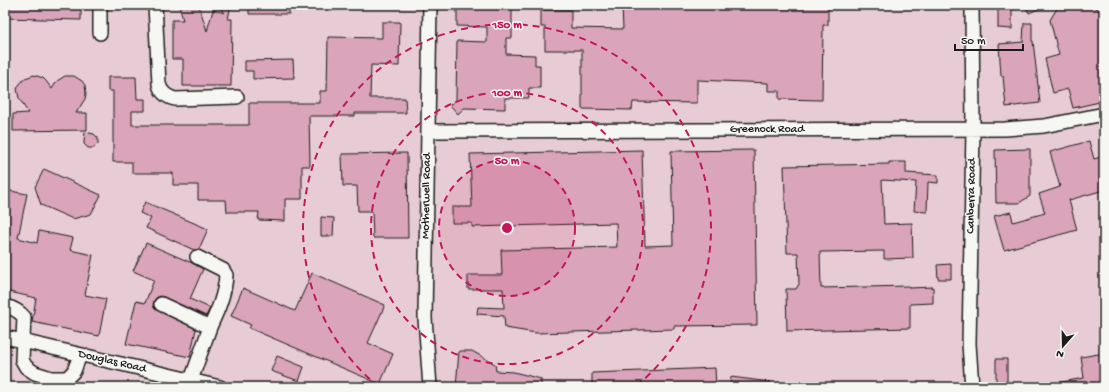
<svg xmlns="http://www.w3.org/2000/svg" width="1109" height="392" font-family="'Gochi Hand',sans-serif">
  <style>
    .built { fill: #e8ccd5 }
    .building { fill: #daa4ba; stroke: #1c1c1c }
    .lines { fill: none; stroke-linecap: round; stroke-linejoin: round }
    .minor-casing { stroke: #1c1c1c; stroke-width: 16 }
    .minor { stroke: #f6f6f2; stroke-width: 13 }
    .ring { fill: none; stroke: #c2185b; stroke-width: 2; stroke-dasharray: 7 5 }
    .labels { text-anchor: middle; dominant-baseline: central; stroke-width: 3; stroke-linejoin: round; paint-order: stroke }
    .street-label { font-size: 12px; fill: #1c1c1c; stroke: #f6f6f2 }
    .centre { fill: #c2185b; stroke: #f6f6f2; stroke-width: 2 }
    .ring-label { font-size: 12px; text-anchor: middle; font-weight: bold; fill: #c2185b; stroke: #f6f6f2; stroke-width: 3; stroke-linejoin: round; paint-order: stroke }
  </style>
  <rect width="100%" height="100%" fill="#eedde1"/>
  <filter id="ink" filterUnits="userSpaceOnUse"><feTurbulence type="fractalNoise" baseFrequency=".025" numOctaves="2"/><feDisplacementMap in="SourceGraphic" scale="8" xChannelSelector="R" yChannelSelector="G"/><feConvolveMatrix kernelMatrix="1 2 1 2 8 2 1 2 1" color-interpolation-filters="sRGB"/></filter>
  <g filter="url(#ink)">
    <!-- built -->
    <path class="built" d="M5 5H1104V387H5Z"/>
    <!-- building -->
    <path class="building" d="M5 5H81V20L5 18Z
      M183 5 192 7 194 5 199 6 207 31 213 10 225 13 216 5H229L230 10 228 19H232L231 86H183V59H172V20H183L180 9Z
      M249 5H289V14H249Z
      M457 5H512V38H506V54L535 55V65H540V88H529V98H505V109L464 108 458 114 450 105 456 100 457 41 487 42V27L457 26Z
      M646 5H828V25H823L822 100 779 99V91H768V83L697 80V103L633 102 632 110 582 109V50H545V27H541V10H571V28L623 29 622 6H646Z
      M998 5H1012V29L998 28Z
      M1025 5H1048L1029 13Z
      M1059 5H1091L1104 13V101L1073 108 1068 89 1053 93 1045 59 1059 55 1050 20Z
      M382 22H400L399 66 371 65 370 98H405L406 113H355V116H309L310 166H302V199H285V221L258 220 259 212H227L226 200H198V185H173V173H132V162H113V91H108V77H136L137 99H145V111H132V125H249V103H320V91H327L328 37 382 38Z
      M1024 23H1032V41H1033L1040 103 1006 107 1003 76H1001L999 44 1023 42Z
      M293 60 294 78 253 79V71H245V61Z
      M34 75 43 78 46 81 52 89 57 81 65 76H74L82 81 85 85 86 94 85 99 76 113H87V130L13 131V114L28 113 19 98 17 89 19 85 25 78Z
      M85 132 94 134 98 138V144L94 148H88L84 144V141Z
      M1089 141 1094 159 1104 156V190L1069 200 1077 230 1004 250 994 216 1011 212 1013 222 1045 213 1039 194 1060 187 1050 152Z
      M1030 149V196L1019 203H996L995 150Z
      M642 150 645 246 673 245 671 151 754 150 757 325 674 326V329L536 333 505 328 504 316 477 314 478 307 504 308 503 289H468V275H502L501 250 617 247 616 223 472 227V223H452V207H472L470 154Z
      M407 153 408 238H373L372 211H358L357 186H343L342 154Z
      M889 162H906V173L938 175V183L928 182 927 212 914 211 916 182 882 180 884 224 912 223 913 258 884 259V251L820 252 821 288 909 286V288L933 287V303L910 304V328L787 331 786 289H796L799 284 798 253H787L784 166 889 164Z
      M44 169 101 195 91 214 73 219 41 205 35 187Z
      M5 190 27 194 18 238 37 243 39 231 73 238 70 250 93 255 85 295 106 299 99 336 32 322 36 298 5 291Z
      M145 202 208 229 199 249 194 250 146 228 151 218 140 213Z
      M321 217 334 218 333 236H321Z
      M146 243 192 263 203 269 190 299 210 308 206 316 164 297 160 296 156 298 154 301 153 304 154 308 158 311 196 329 190 357 126 344 136 301 145 303 154 280 133 271Z
      M951 264V279H938L937 265Z
      M312 273 385 305 368 343 393 354 380 384 249 328 251 325 231 316 243 288 295 311Z
      M459 351H472L495 364 496 371 514 372 541 379V387H456Z
      M1104 353V375H1103L1104 387H1057L1056 383 1084 378 1081 357Z
      M277 356 304 367 299 381 271 371Z
      M996 359H1007V387H996Z
      M715 368 716 387H592V373Z
      M731 377 770 382 769 387H730Z"/>
    <g class="lines">
      <!-- minor casing -->
      <g class="minor-casing">
        <path id="minor" d="M100 5V33
          M155 5 159 84C161 93 167 97 175 99L237 97
          M430 5 425 318 430 387
          M428 131 1005 129 1044 126 1104 114
          M197 257 223 270 226 275C225 294 218 310 210 327
          M161 304 210 327 191 380
          M5 306C13 308 19 311 24 317L22 360 26 367 35 373 51 378H67L74 371 80 355
          M5 337 220 387
          M972 387 969 344 973 130 972 5"/>
      </g>
      <!-- minor -->
      <use href="#minor" class="minor"/>
    </g>
  </g>
  <!-- distance rings -->
  <circle cx="507" cy="228" r="68" fill="#c2185b" fill-opacity=".12"/>
  <g class="ring">
    <circle cx="507" cy="228" r="68"/>
    <circle cx="507" cy="228" r="136"/>
    <path d="M379 387A204 204 0 1 1 635 387"/>
  </g>
  <g class="labels">
    <!-- street labels -->
    <g class="street-label">
      <text x="767" y="130">Greenock Road</text>
      <text transform="translate(427 196) rotate(-89)">Motherwell Road</text>
      <text transform="translate(972 196) rotate(-89)">Canberra Road</text>
      <text transform="translate(112 362) rotate(13)">Douglas Road</text>
    </g>
  </g>
  <circle cx="507" cy="228" r="6" class="centre"/>
  <g class="ring-label">
    <text x="507" y="28">150 m</text>
    <text x="507" y="96">100 m</text>
    <text x="507" y="164">50 m</text>
  </g>
  <!-- margin -->
  <rect width="1109" height="392" fill="none" stroke="#f6f6f2" stroke-width="20"/>
  <rect x="10" y="10" width="1089" height="372" fill="none" stroke="#1c1c1c" stroke-width="1.5" filter="url(#ink)"/>
  <!-- north arrow -->
  <g transform="translate(1063 346) rotate(200)" stroke="#f6f6f2" stroke-width="3" paint-order="stroke">
  <path d="M0-3L7 15L0 10L-7 15Z" fill="#1c1c1c"/>
  <text y="-6" font-size="11" font-weight="bold" text-anchor="middle" fill="#1c1c1c">N</text>
  </g>
  <!-- scale -->
  <path d="M955 44v6h68v-6" fill="none" stroke="#1c1c1c" stroke-width="2"/>
  <text x="961" y="44" font-size="12" fill="#1c1c1c" stroke="#f6f6f2" stroke-width="3" paint-order="stroke">50 m</text>
</svg>
